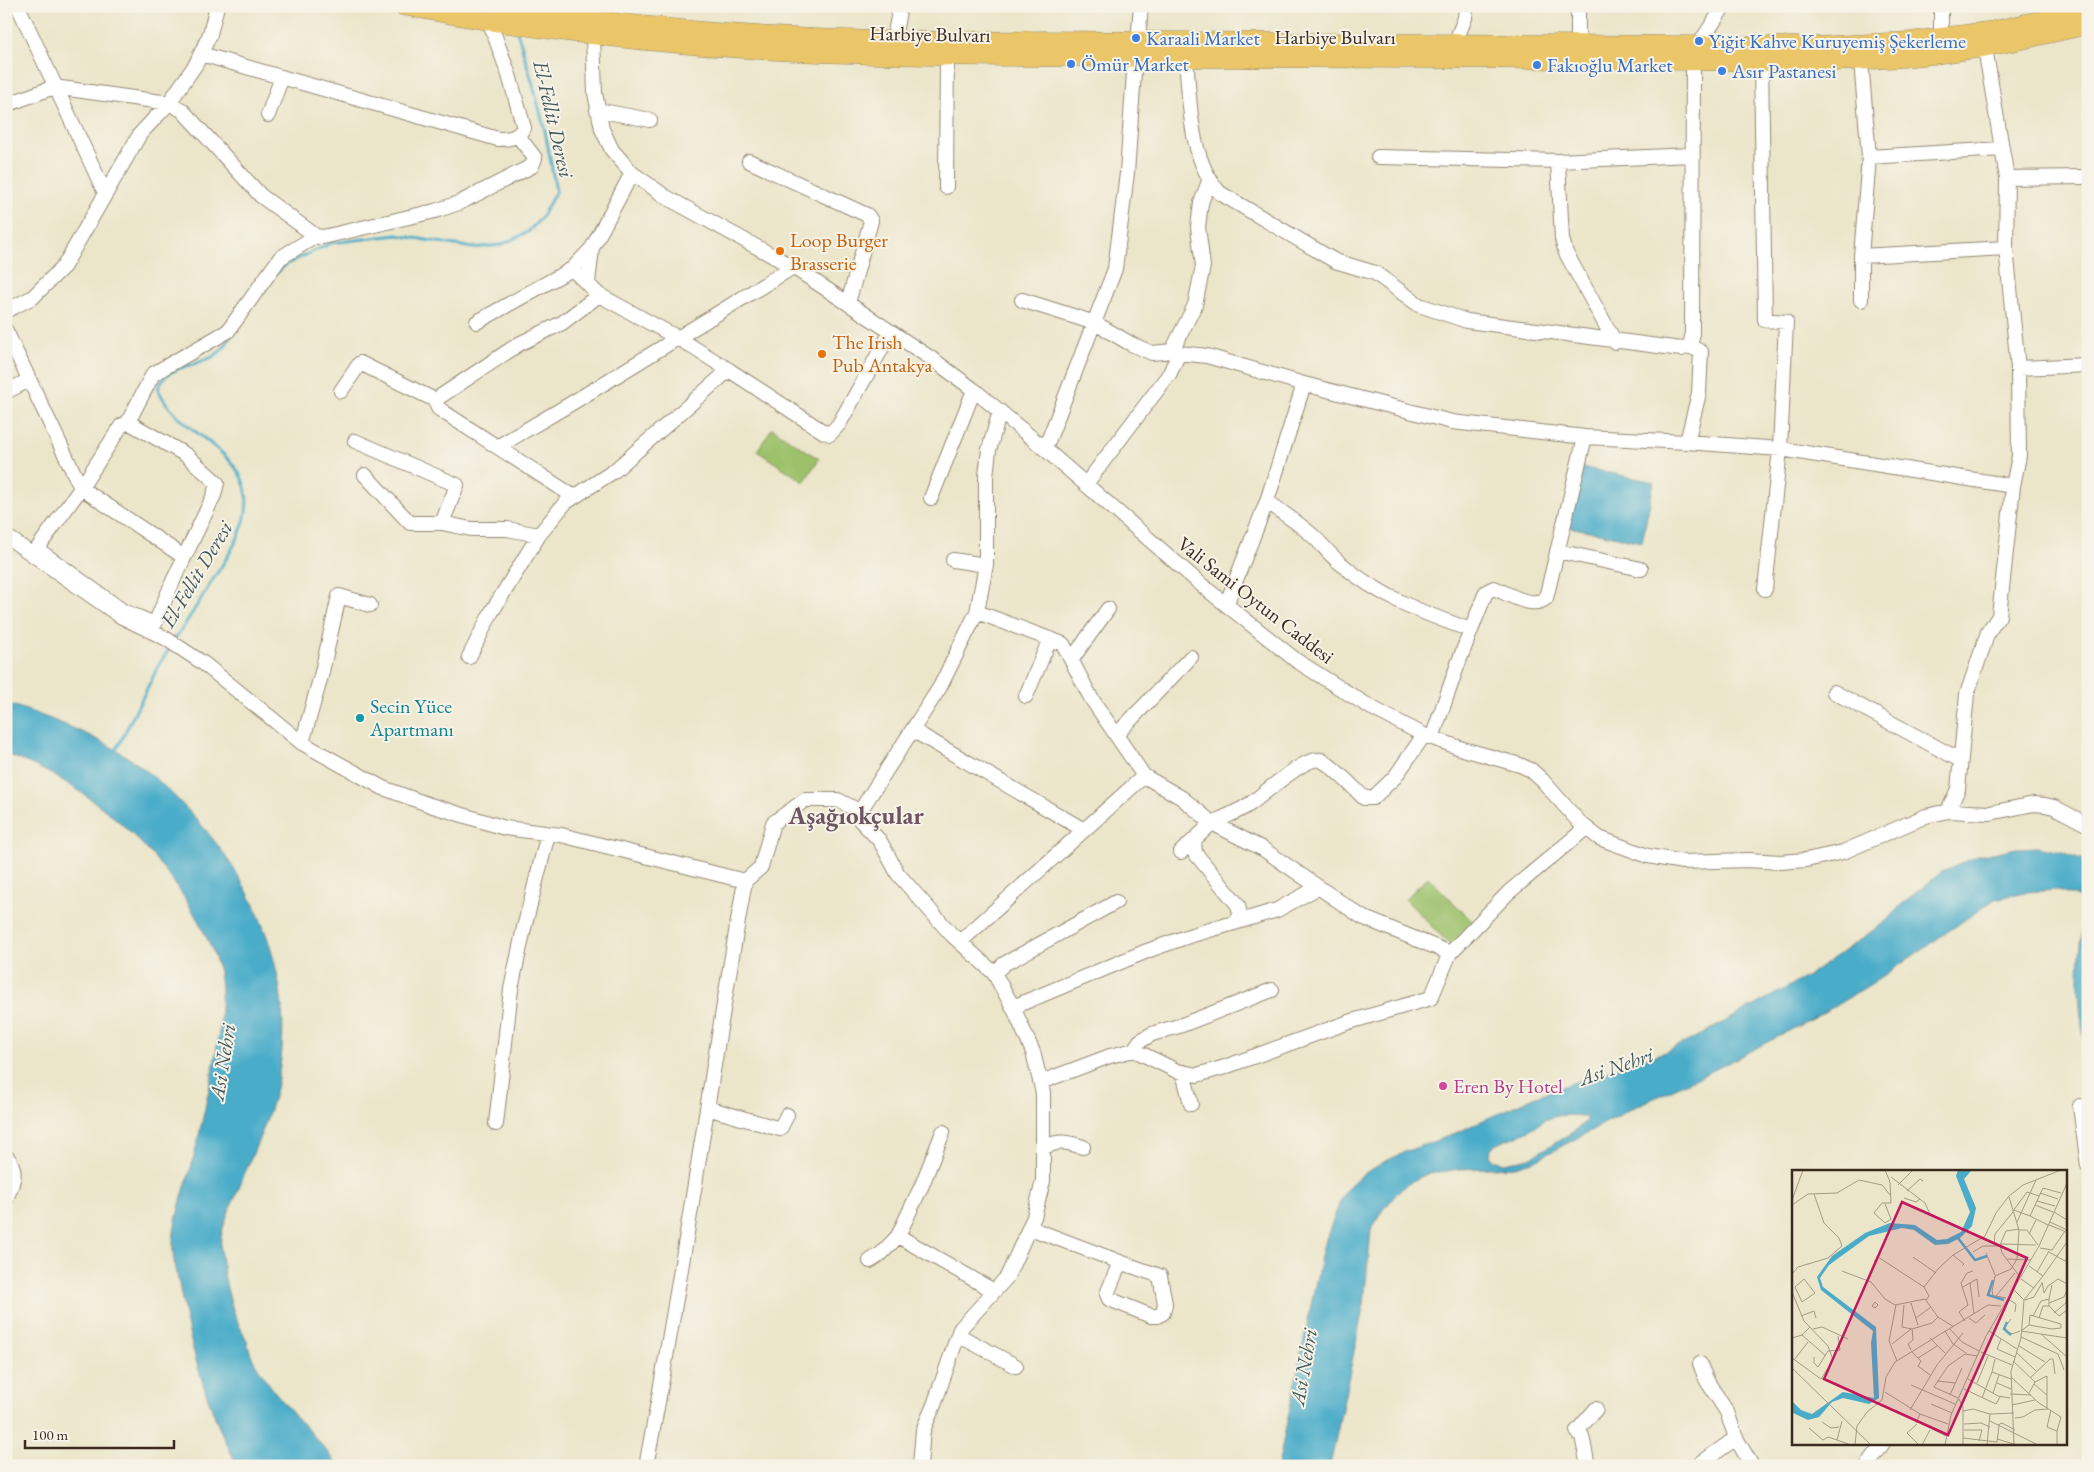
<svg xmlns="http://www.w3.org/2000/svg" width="2094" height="1472" font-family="'EB Garamond',serif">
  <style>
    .green { fill: #9cc16b; stroke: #6c7644 }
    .water { fill: #4aacc9; stroke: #426b74; fill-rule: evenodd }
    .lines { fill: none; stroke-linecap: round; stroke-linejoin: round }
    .stream { stroke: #4aacc9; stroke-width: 3 }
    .minor-casing { stroke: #938874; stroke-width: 16 }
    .major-casing { stroke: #938874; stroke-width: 19 }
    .minor { stroke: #fff; stroke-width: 14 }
    .major { stroke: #eac669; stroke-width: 18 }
    .shop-dot { fill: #3f7fe0; stroke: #f7f3e8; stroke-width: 2 }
    .food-dot { fill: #e8710a; stroke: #f7f3e8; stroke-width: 2 }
    .culture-dot { fill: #0f9aa8; stroke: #f7f3e8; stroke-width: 2 }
    .hotel-dot { fill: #d1479c; stroke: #f7f3e8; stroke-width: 2 }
    .labels { text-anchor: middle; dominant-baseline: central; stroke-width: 4; stroke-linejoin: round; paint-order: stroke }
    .street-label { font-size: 20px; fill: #3b2a1e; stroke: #f7f3e8 }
    .shop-label { font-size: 20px; fill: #366cbe; stroke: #f7f3e8; text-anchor: start }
    .food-label { font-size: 20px; fill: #c56008; stroke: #f7f3e8; text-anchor: start }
    .culture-label { font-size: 20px; fill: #0d838f; stroke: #f7f3e8; text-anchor: start }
    .hotel-label { font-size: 20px; fill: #b23c85; stroke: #f7f3e8; text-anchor: start }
    .water-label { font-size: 21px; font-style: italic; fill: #40585a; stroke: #f7f3e8 }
    .district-label { font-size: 25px; font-weight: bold; fill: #6c5461; stroke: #f7f3e8 }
    .inset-river { fill: none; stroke: #4aacc9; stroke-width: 2.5 }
    .inset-road { fill: none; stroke: #a59a85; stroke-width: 1 }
    .view { fill: #c2185b; fill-opacity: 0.15; stroke: #c2185b; stroke-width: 2.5 }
    .inset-edge { fill: none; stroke: #3b2a1e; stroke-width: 2.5 }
  </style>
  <rect width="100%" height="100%" fill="#f7f3e8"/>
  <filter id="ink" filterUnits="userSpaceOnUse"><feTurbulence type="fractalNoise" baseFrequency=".02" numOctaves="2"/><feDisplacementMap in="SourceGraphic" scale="10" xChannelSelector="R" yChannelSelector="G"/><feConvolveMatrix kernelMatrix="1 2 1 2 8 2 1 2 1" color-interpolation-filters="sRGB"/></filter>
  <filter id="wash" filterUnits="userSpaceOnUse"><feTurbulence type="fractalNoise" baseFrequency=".0096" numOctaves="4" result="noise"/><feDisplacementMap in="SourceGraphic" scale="20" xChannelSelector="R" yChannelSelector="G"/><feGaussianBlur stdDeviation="1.12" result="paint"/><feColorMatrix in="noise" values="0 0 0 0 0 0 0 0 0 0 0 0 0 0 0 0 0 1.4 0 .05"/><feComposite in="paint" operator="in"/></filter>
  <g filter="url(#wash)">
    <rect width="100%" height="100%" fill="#ebe5c9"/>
    <!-- green -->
    <path class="green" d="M772 428 819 459 804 482 757 451Z
      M1428 877 1474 923 1451 946 1405 899Z"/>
    <!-- water -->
    <path class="water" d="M1581 467 1654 482 1642 542 1569 527Z
      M6 703C48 717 99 736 135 762 153 775 169 790 184 806 261 885 303 991 273 1100 263 1133 248 1164 235 1197 227 1216 218 1234 221 1255 224 1275 228 1297 235 1315 238 1324 243 1332 247 1341 249 1348 251 1357 255 1363 277 1401 312 1431 339 1466H238C208 1412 191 1350 180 1289 178 1276 173 1262 173 1249 172 1227 184 1189 191 1168 197 1145 202 1122 207 1099 215 1060 226 1011 219 972 216 956 208 940 201 926 161 849 88 783 6 754Z
      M2037 847 2062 852 2088 861V1056C2076 1006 2077 964 2085 913L2084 903 2075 896 2058 890 2025 892 1995 899 1879 979 1825 1012 1716 1069 1635 1107 1532 1162 1515 1167 1459 1169 1427 1174 1412 1181 1397 1193 1382 1212 1371 1230 1364 1304 1330 1466H1278L1323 1247 1341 1199 1348 1187 1360 1176 1384 1162 1407 1151 1449 1136 1536 1096 1632 1062 1665 1052 1697 1037 1808 976 1885 922 1904 902 1942 872 1978 856 2017 848ZM1566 1115 1585 1116 1587 1120 1576 1130 1530 1158 1504 1163 1492 1160 1490 1155 1491 1148C1501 1140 1512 1139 1523 1133 1541 1125 1544 1116 1566 1115Z"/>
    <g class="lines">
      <!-- stream -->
      <path class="stream" d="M277 273 287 264 331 243 397 235 473 248 501 245 528 232 541 218 556 191 545 131 532 81 517 31
        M175 639C188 620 200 601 212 581 237 543 268 498 227 458 204 435 172 420 158 389 165 365 195 367 214 356 221 352 228 342 232 335
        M114 754 160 663 171 646"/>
    </g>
  </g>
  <g filter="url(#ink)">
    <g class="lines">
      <!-- minor casing -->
      <g class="minor-casing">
        <path id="minor" d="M18 6 105 193
          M1941 6V37
          M593 36 595 93 602 129 612 150 632 173 666 197 793 267 935 361 974 390 1045 449 1204 587 1297 661 1370 707 1424 735 1463 749 1520 765 1531 770 1542 780 1580 823 1599 838 1648 856 1683 862 1748 860 1780 862 1806 860 1843 852 1926 816 1948 811 1990 813 2034 804 2045 805 2054 807 2088 825
          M1138 41 1141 6
          M1455 43 1465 18 1466 6
          M1578 45V6
          M1698 46 1724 6
          M1985 48 2007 178 2006 248 2018 368 2088 365
          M892 49 900 6
          M201 54 498 139C511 139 516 138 524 128L509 75 490 23
          M1186 58C1190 102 1189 159 1220 193L1335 261 1375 273 1419 305 1467 321 1681 349 1690 346 1692 337 1693 61
          M1861 61 1869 157 1861 256V300
          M1761 62 1765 320 1786 322 1780 449 1765 589
          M6 105 54 87 169 103 182 110 261 196 316 236 323 237 435 211 459 203 532 166 535 158 518 136
          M597 110 650 120
          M268 115 282 77
          M1378 157 1558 161 1691 155
          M1869 157 2002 149
          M749 161 867 215 871 221 848 303
          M1558 161 1562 239 1566 253 1615 342
          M632 173 592 248 572 269 599 295 678 338 729 370
          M2007 178 2088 177
          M946 187 947 47
          M1861 256 2006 248
          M588 283 592 248
          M1022 300 1095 323 1131 344 1152 353 1172 351 1179 353 1207 356 1304 384 1452 422 1585 437 1687 442 1780 449 2013 486
          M6 311 33 297 64 266 140 134 169 103 196 64 210 34 217 6
          M477 322 572 269
          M6 331 81 488 184 557
          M1172 351 1195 305 1203 266 1198 227 1201 203 1209 181
          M341 391 360 363 435 400
          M6 392 29 380
          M128 422 186 455 217 483 214 495 173 581 155 624 123 611 37 549 81 488 121 426Z
          M128 422 153 374 228 331 280 258 316 236
          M355 441 457 485 442 523
          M1687 442 1699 393 1701 352 1690 346
          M497 447 572 403 793 267
          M1045 449 1115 269 1127 173 1135 58
          M365 475 410 523H442L471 529H507L539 535 565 503 614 471 729 370 824 432 830 434 839 424 891 332
          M1086 484 1170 373 1179 353
          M573 496 445 413 438 408 435 400 519 344 562 323 599 295
          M931 498 974 390
          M1267 501C1282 513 1299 523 1313 536 1322 544 1330 555 1340 563 1378 596 1425 614 1471 630
          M6 536 120 616 165 638 203 663 302 743 383 788 430 805 505 828 561 835 745 881 761 867 773 823 805 800H838L861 812
          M1557 551 1641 569
          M953 560 986 565
          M1226 605 1267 501 1304 384
          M977 612 1063 644 1091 698 1144 776 1182 798 1212 823C1224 817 1238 812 1250 804 1263 795 1306 755 1321 760 1331 764 1355 789 1364 798H1373L1395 777 1424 735
          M469 657 491 613 539 535
          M1072 659 1108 609
          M1834 692 1960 760
          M1026 696 1050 639
          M914 731 1084 830
          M1116 735 1191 657
          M1432 738 1459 661 1486 592 1494 588C1509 594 1532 610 1546 598L1585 437
          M302 743 321 676 339 596 370 605
          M1948 811 1958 789 1967 694 1988 632 1999 616 2013 486 2019 456 2018 368
          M1181 852 1194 840
          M1234 923 1277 910 1317 888
          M961 941 1144 776
          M994 973 1004 964 1116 902
          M1013 1007 1147 951 1189 936 1234 923 1240 915 1238 905 1195 853 1194 840 1212 823 1263 849 1362 917 1450 953
          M1134 1050 1140 1041 1152 1034 1182 1025 1272 990
          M1183 1072 1191 1104
          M1041 1082 1110 1056 1134 1050 1177 1071 1197 1075 1222 1068 1349 1022 1431 998 1450 953 1509 892 1586 828
          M2080 1106 2088 1166
          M707 1108 780 1129 787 1115
          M496 1124 511 989 524 928 548 834
          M1044 1147C1060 1140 1067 1142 1083 1147
          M6 1156C19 1170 13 1183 6 1199
          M1030 1228 1120 1262
          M898 1236 922 1185 943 1132
          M870 1261 881 1254 898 1236 994 1291
          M1120 1262 1160 1276 1165 1304 1163 1313 1157 1316H1151L1109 1299 1107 1294Z
          M958 1335 1016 1366
          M1700 1364 1707 1381 1727 1412 1736 1438
          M1868 1465 1883 1443
          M646 1466C684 1272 710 1076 745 881
          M920 1466 923 1430 934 1405 960 1329 1007 1277 1034 1217 1043 1181V1093L1033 1052 1013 1007 994 973 951 934 898 874 880 841 860 820 862 808 940 687 977 612 986 565V476L989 450 1000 411
          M1588 1466 1582 1436 1577 1431 1596 1409
          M1697 1466 1736 1438 1752 1466"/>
      </g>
      <!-- major casing -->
      <g class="major-casing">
        <path id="major" d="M402 6C532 31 663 46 796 52 926 58 1056 57 1186 58 1394 59 1602 59 1810 63 1859 61 1907 59 1956 52 2000 46 2044 35 2088 25
          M493 6C556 15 619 23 682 29 802 41 924 42 1045 40L1814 46 1910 41 1995 30 2088 9"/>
      </g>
      <!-- minor -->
      <use href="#minor" class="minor"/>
      <!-- major -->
      <use href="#major" class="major"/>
    </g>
  </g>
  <!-- markers -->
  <g class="shop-dot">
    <circle cx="1136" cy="38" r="5"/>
    <circle cx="1699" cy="41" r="5"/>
    <circle cx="1071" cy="64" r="5"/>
    <circle cx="1537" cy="65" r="5"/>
    <circle cx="1722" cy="71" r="5"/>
  </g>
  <g class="food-dot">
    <circle cx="780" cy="251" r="5"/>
    <circle cx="822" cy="354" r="5"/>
  </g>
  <circle class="culture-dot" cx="360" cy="718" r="5"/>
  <circle class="hotel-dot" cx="1443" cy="1086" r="5"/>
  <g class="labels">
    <!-- street labels -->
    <g class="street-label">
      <text transform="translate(930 34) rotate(1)">Harbiye Bulvarı</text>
      <text x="1335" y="37">Harbiye Bulvarı</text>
      <text transform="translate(1256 600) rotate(38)">Vali Sami Oytun Caddesi</text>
    </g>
    <!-- shop labels -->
    <g class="shop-label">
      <text x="1146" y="38">Karaali Market</text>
      <text x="1709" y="41">Yiğit Kahve Kuruyemiş Şekerleme</text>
      <text x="1081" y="64">Ömür Market</text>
      <text x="1547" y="65">Fakıoğlu Market</text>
      <text x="1732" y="71">Asır Pastanesi</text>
    </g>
    <!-- food labels -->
    <g class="food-label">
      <text x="790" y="240">Loop Burger<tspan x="790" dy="23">Brasserie</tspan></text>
      <text x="832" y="342">The Irish<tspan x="832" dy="23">Pub Antakya</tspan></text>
    </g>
    <!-- culture labels -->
    <g class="culture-label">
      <text x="370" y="706">Secin Yüce<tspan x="370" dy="23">Apartmanı</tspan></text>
    </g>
    <!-- hotel labels -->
    <g class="hotel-label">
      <text x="1453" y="1086">Eren By Hotel</text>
    </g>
    <!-- water labels -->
    <g class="water-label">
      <text transform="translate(554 119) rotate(77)">El-Fellit Deresi</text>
      <text transform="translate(196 574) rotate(-59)">El-Fellit Deresi</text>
      <text transform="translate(222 1062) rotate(-81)">Asi Nehri</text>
      <text transform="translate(1616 1066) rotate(-19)">Asi Nehri</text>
      <text transform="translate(1303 1367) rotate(-80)">Asi Nehri</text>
    </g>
    <!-- district labels -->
    <g class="district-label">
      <text x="856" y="815">Aşağıokçular</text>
    </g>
  </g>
  <!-- overview -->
  <g transform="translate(1792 1170)">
    <rect width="275" height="275" fill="#ebe5c9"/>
    <path d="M166 0H180L172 9 184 38 180 56 168 68 156 74 143 75 122 60 110 58 77 66 37 95 28 108 31 117 84 157 87 228 77 234 51 228 40 232 27 247 16 250 1 243 0 231 9 240 20 244 51 222 82 228 79 173 81 161 29 120 25 107 40 86 73 63 98 53 123 55 145 70 155 69 169 62 178 42 164 6Z" fill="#4aacc9"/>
    <path class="inset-river" d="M166 68 183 90 195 86M201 110 196 125 212 130M215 152 212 159 219 165"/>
    <path class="inset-road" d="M93 0 98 12 99 33H90L82 43 93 53 99 49 93 34M99 7 133 33 138 44 130 40M106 15 120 1M115 21 128 9 131 11M248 23 266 29M112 28 124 32 128 29M0 30 11 0M245 31 263 36M0 35 16 24 45 23 67 10 90 15 98 25M243 35 261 42M222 40 238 46M221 41 235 22 247 26M262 42 275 50M225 52 244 10M258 52 273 59M256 55 238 46 251 18 269 23M257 55 272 61M227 59 214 61 208 75 210 83 228 107M227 60H235L246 75M237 64 244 50M208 74 244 75M202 76 203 64 221 42M248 78 260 80 275 58M181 82 191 76H208M257 82 273 91 275 88M194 83 203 105M161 85 172 94 170 96M121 87 144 103M215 89 239 90M82 91 86 87 132 117M50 101 79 112 93 129 103 135 133 129 146 147 162 157M245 102 257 81M0 104 6 97 36 88 50 76 47 68 32 53 22 24M251 106 275 72M12 109 23 123 10 132 3 117ZM229 109 242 118M250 112 252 123 256 116 266 109 275 114M178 113 182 144M171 117 185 109 187 127M222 120 232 130 229 168 219 201 222 275M0 122 12 151 36 176 41 190 29 209 0 188M204 126H201L200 121 203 106 219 99 225 89 227 60 217 27M214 128 204 126 223 103M216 129 224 134 223 142M134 130 137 126 132 117 146 99 161 85 193 66 204 43 217 26 231 15 269 0M232 130 251 106 237 96M233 130 242 127 250 113M83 132 86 135 83 138 80 136ZM119 133 126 155M257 133 272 127 275 120M104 135 97 171 105 191M112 135 110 157 120 159M257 136 267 146 275 140M262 143 275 132M9 146 22 141 24 148M241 146 249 131 257 129 260 115M124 148 139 137M177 148 184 153 193 145M247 148 251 136H257V129M219 149 213 157 215 161 220 164 228 161M173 151 167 142 176 135 169 113 175 103 181 101M237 155 238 145 269 154V158L260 159 237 155 229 161 275 168M21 159 30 157 56 169M158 159 170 172 187 181M153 161 161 174M197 161 225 179M249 164 275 187M10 165 34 186M229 167 266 184M0 168 10 165 18 157M138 168 153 183M209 169 205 179 223 187M100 174 119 159M161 174 174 183M227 176 253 192M119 180 116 174 121 170 120 159 140 153 146 147M119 181 129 191 126 196 138 205M189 182 220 195M224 182 244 201M266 184 272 200M22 187V193L26 197 36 181 48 180 46 166M126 188 145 176M203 189 200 202 219 209M2 190 16 172M221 191 243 212M0 198 79 275M219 207 247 233 269 247 265 261V275M30 208 63 222M238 208 258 189H261L263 204M176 209 206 226 218 228M145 211 163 213M185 213 196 186M205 213 219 219M242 214 255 225M119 215 163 234M172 219 204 234 208 227M93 222 128 244M201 223 207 205M237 223 243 212 255 206V238M218 224 239 225M158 225 170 198M166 228 142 217 156 196 173 184 185 186M190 228 200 202M167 229 171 237V275M139 234 160 243M220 235 243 230M103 240 154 266M118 240 145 195 171 163M259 240 255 257 265 261M171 241 181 239 198 244 195 275M198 244 222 243M223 248 231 247 243 240 256 239M50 251 45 270 59 275M198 251 246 275M30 252 39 258 47 257M124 253 128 244 156 254M125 254 115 263 127 275M172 254 189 253 198 257M206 255 210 253 223 260M17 258 31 270 36 267 45 270M172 260H190L187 271M171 268 205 272 207 256M205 269 222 274M63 275 65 256 75 242 90 230 94 207 103 192 196 135 209 136M130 275 138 260M153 275 159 245 194 166 247 76 275 13"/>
    <path class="view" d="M110 32 235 88 156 265 32 209Z"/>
    <rect width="275" height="275" class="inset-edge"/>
  </g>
  <!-- margin -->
  <rect width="2094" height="1472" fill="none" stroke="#f7f3e8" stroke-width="25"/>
  <!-- scale -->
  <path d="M25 1440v8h149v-8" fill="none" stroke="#3b2a1e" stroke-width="2.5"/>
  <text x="32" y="1440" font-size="15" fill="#3b2a1e" stroke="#f7f3e8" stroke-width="4" paint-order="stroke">100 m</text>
</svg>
